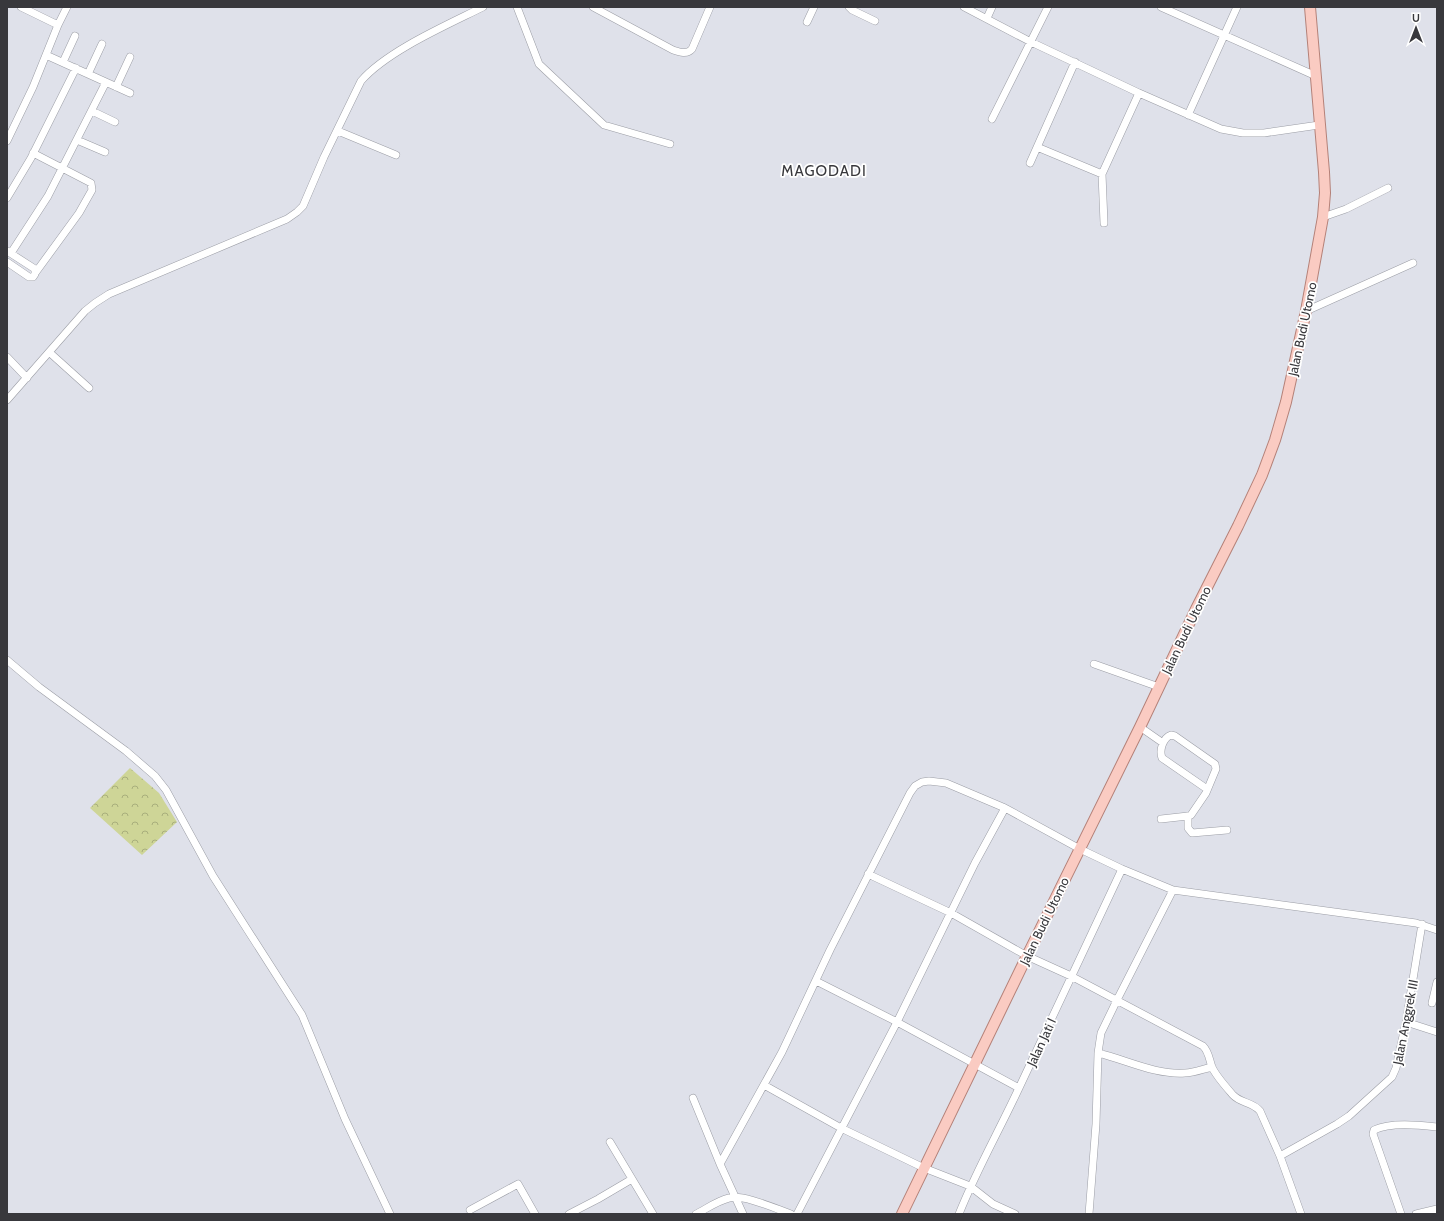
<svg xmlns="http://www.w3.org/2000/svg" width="1444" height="1221" font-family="Cabin,sans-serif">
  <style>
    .forest { fill: url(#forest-crowns) }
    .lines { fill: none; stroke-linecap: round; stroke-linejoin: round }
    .street-casing { stroke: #9b9da5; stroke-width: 8 }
    .primary-casing { stroke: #b48178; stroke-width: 12 }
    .street { stroke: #fff; stroke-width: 7 }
    .primary { stroke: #facbc2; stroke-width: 10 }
    .labels { text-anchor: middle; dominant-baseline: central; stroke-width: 3.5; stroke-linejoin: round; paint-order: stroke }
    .street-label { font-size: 13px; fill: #38383c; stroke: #fff }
    .quarter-label { font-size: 15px; letter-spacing: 1px; fill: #38383c; stroke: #fff }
  </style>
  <defs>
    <pattern id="forest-crowns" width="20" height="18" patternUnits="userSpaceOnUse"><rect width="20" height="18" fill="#ced597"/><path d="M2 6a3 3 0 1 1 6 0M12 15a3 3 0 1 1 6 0" fill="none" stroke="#a8ae7c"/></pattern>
  </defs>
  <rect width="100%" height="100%" fill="#dfe1ea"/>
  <!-- forest -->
  <path class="forest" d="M130 768 159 793 177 822 142 855 90 808Z"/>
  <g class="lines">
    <!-- street casing -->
    <g class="street-casing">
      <path id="street" d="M21 7 58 25
        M517 7 539 64 604 125 670 144
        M593 7 673 50C679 52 687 55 692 49L710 7
        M849 7 852 10 875 21
        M964 7 1031 42 1139 93 1221 129 1243 133H1264L1319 125
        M1161 7 1316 76
        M987 18 992 7
        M807 22 814 7
        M46 55 130 93
        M63 62 75 36
        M88 74 102 44
        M116 87 130 57
        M92 111 115 122
        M1188 115 1237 7
        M992 119 1048 7
        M338 131 396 155
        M77 140 105 152
        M7 141 33 87 58 25 67 7
        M1037 147 1102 174
        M33 153 91 183 92 190 79 213 36 272
        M1030 163 1075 62
        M7 198 31 158 76 68
        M1323 217 1346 209 1388 188
        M1104 223 1102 174 1139 93
        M11 253 48 196 106 82
        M7 262 29 277H33L35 274V269L7 251
        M1306 311 1413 263
        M49 352 89 388
        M7 357 27 378
        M7 400 85 311 95 303 109 294 287 219 297 212 303 206 324 157 361 81C387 51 447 25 483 7
        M7 660 39 687 126 751 155 776 166 790 213 876 302 1015 345 1119 390 1214
        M1094 664 1159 687
        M1140 727 1163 743
        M1188 816V828L1192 833 1227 830
        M1161 819 1188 816 1191 815 1206 793 1216 769 1215 764 1175 736 1171 735C1163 738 1159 750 1162 758L1207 789
        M868 874 951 913 1027 956 1071 976 1203 1046C1209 1052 1209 1059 1212 1067 1216 1076 1226 1087 1233 1095 1240 1103 1253 1102 1260 1111L1280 1156 1301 1214
        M816 981 897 1022 1019 1088
        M1432 1003 1437 982
        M1406 1022 1437 1032
        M1098 1053C1127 1060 1155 1075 1185 1073 1194 1073 1203 1069 1212 1067
        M764 1085 841 1128 924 1168 970 1186 993 1204 1015 1214
        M693 1098 720 1164
        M610 1142 653 1214
        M1280 1156 1337 1124 1349 1116 1392 1077 1396 1068 1406 1022 1422 924
        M470 1210 518 1184 535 1214
        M569 1214 598 1199 632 1179
        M696 1214C706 1209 717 1201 729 1198 744 1194 776 1209 791 1214
        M743 1214 720 1164 782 1052 830 950 910 793 915 786 922 782 929 781 946 783 1005 808 1080 849 1122 869 1173 890 1416 923 1437 930
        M797 1214 897 1022 975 863 1005 808
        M959 1214C976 1171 999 1131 1019 1088 1054 1015 1087 942 1122 869
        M1089 1214 1096 1124 1098 1053 1101 1033 1117 1000 1173 890
        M1401 1214 1373 1134 1374 1130C1390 1122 1419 1125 1437 1127
        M1416 1214 1437 1209"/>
    </g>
    <!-- primary casing -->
    <g class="primary-casing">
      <path id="primary" d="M902 1214 1027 956 1140 727 1196 609 1238 526 1262 475 1275 440 1286 402 1306 311 1323 217 1325 193 1324 172 1310 7"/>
    </g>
    <!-- street -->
    <use href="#street" class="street"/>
    <!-- primary -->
    <use href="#primary" class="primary"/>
  </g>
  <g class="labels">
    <!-- street labels -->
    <g class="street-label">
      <text transform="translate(1302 329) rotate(-78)">Jalan Budi Utomo</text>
      <text transform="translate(1186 630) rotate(-64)">Jalan Budi Utomo</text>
      <text transform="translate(1044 921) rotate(-64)">Jalan Budi Utomo</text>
      <text transform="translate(1405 1022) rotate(-79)">Jalan Anggrek III</text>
      <text transform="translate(1041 1042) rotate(-65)">Jalan Jati I</text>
    </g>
    <!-- quarter labels -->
    <g class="quarter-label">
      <text x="824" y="171">MAGODADI</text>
    </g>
  </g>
  <!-- border -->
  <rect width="1444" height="1221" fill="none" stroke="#38383c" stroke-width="16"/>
  <!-- north arrow -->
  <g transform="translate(1416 28)" stroke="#ffffff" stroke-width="3" paint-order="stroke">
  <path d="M0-3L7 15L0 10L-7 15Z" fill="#38383c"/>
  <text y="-6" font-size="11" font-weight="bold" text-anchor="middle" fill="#38383c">U</text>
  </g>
</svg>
